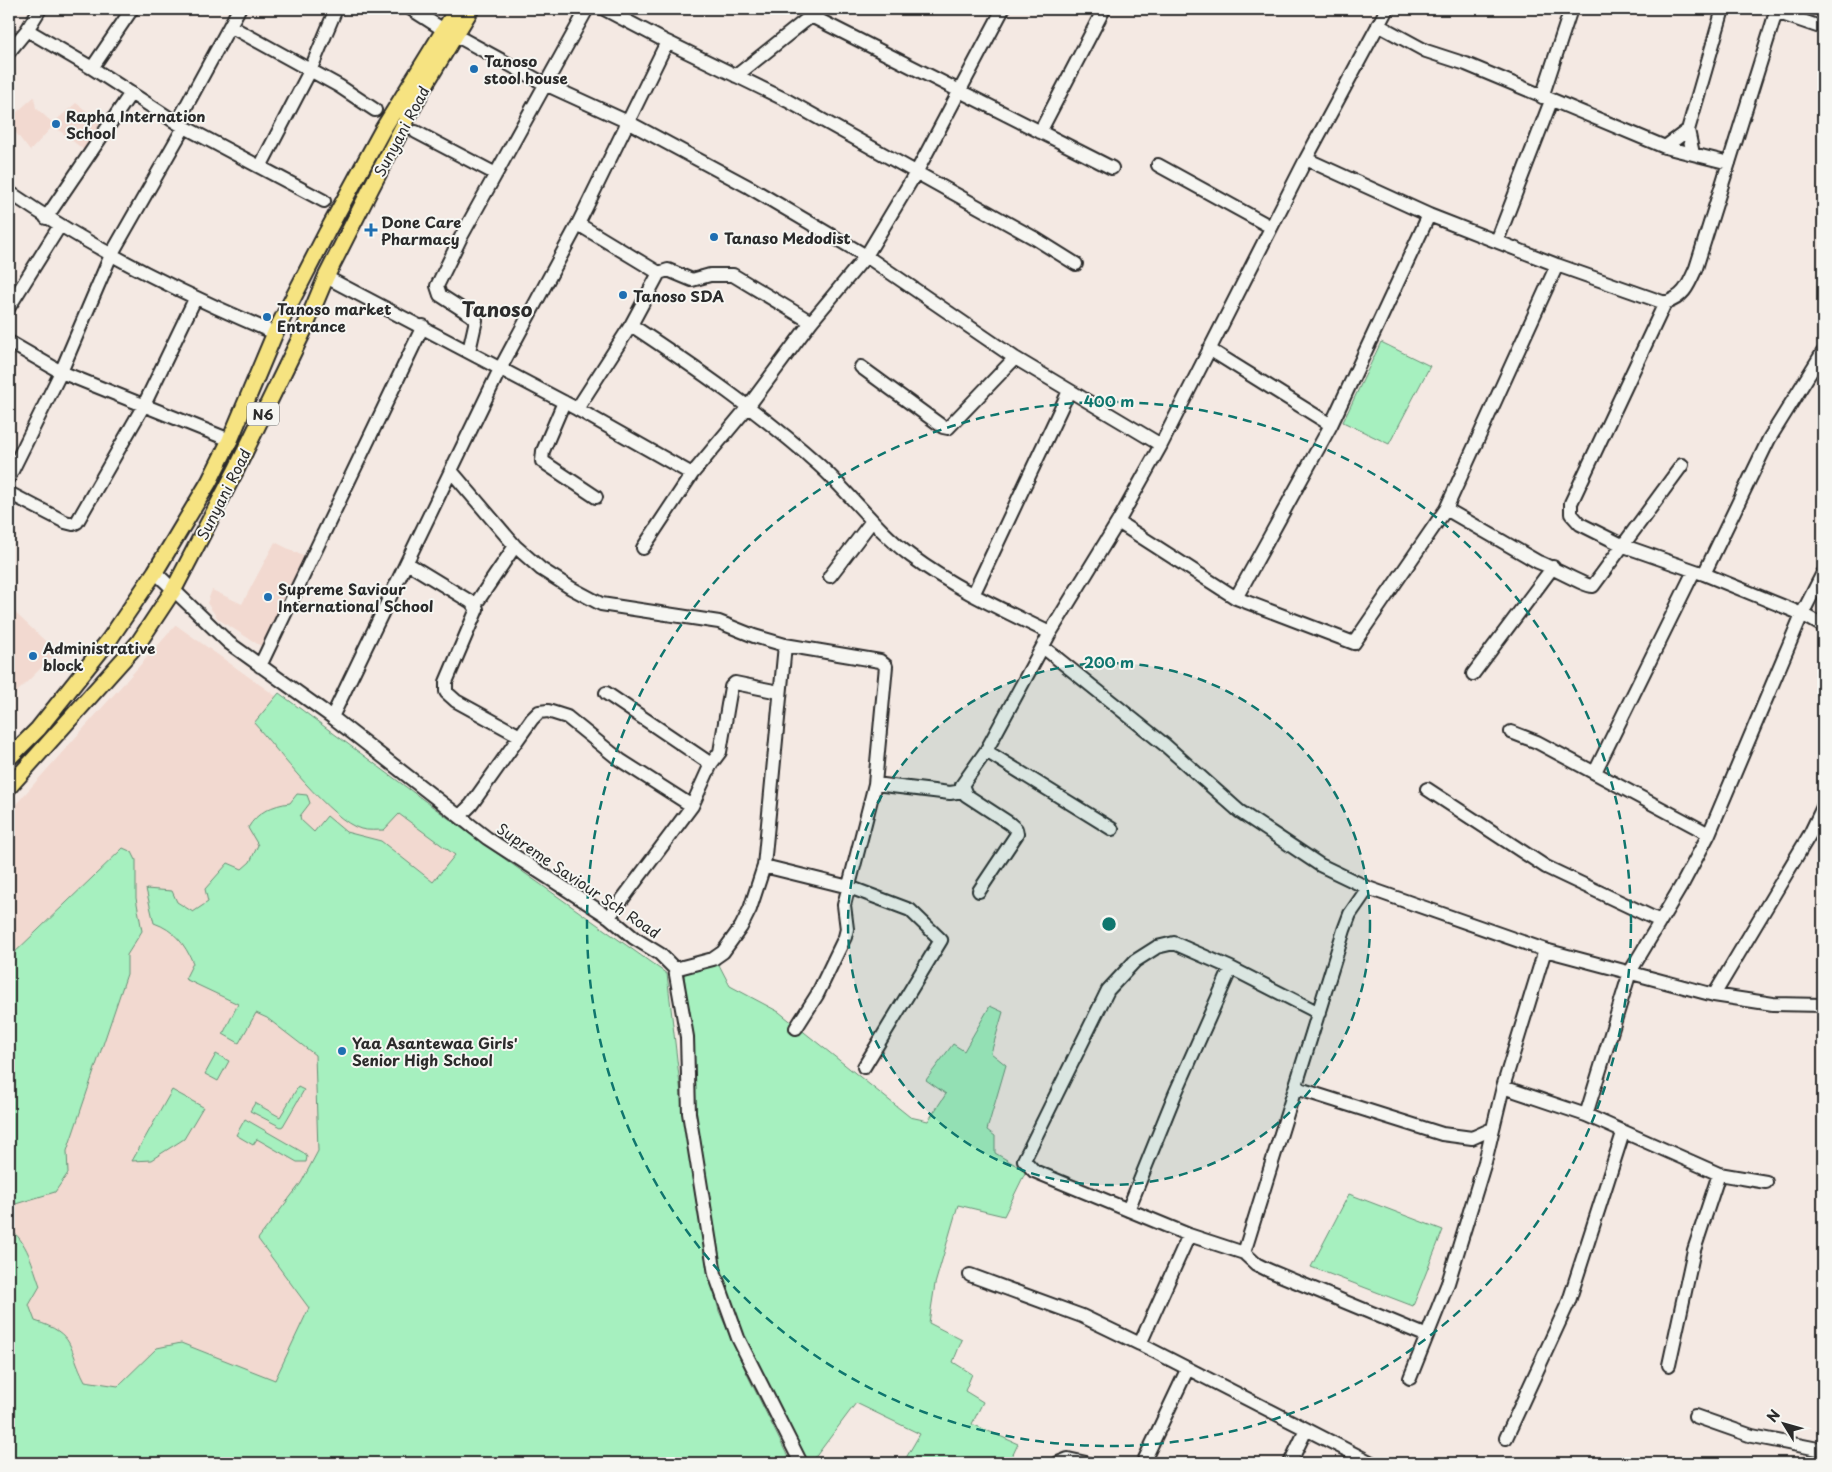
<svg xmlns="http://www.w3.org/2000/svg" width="1832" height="1472" font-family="'Playpen Sans',sans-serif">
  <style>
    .built { fill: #f2d9d0 }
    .green { fill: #a6f0bf; stroke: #688e75 }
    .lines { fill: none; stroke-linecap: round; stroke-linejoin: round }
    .minor-casing { stroke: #2b2b2b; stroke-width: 16 }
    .major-casing { stroke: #2b2b2b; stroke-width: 19 }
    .minor { stroke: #f6f6f2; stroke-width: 12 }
    .major { stroke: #f6e381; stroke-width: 15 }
    .ring { fill: none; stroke: #0f766e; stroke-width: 2.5; stroke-dasharray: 9 6 }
    .poi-dot { fill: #1f6fb2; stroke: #f6f6f2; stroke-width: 2 }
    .labels { text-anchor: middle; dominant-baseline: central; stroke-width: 4; stroke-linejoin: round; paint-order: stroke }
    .shield { fill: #f6f6f2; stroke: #686867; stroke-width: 1 }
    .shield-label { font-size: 14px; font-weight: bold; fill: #2b2b2b }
    .poi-label { font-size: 15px; font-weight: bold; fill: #2b2b2b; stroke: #f6f6f2; text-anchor: start }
    .street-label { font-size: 15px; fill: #2b2b2b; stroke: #f6f6f2 }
    .district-label { font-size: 20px; font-weight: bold; fill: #2b2b2b; stroke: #f6f6f2 }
    .centre { fill: #0f766e; stroke: #f6f6f2; stroke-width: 2.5 }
    .ring-label { font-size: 15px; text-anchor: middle; font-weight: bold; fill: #0f766e; stroke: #f6f6f2; stroke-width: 4; stroke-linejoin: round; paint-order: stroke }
  </style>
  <rect width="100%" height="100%" fill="#f4e9e3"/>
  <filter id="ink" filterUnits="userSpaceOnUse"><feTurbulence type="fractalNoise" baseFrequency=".02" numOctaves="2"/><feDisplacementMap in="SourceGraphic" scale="10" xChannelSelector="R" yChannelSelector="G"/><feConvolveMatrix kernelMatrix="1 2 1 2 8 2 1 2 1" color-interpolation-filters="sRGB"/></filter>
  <g filter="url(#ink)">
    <!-- built -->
    <path class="built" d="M34 97 36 108 53 123 76 103 104 124 84 150 55 127H52L30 151 9 124V119Z
      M275 542 309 559 264 648 218 619 207 603 212 590 242 604Z
      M9 607 57 652 9 700Z
      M176 625 667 974 685 1128 703 1245 719 1311 747 1374 791 1463H9V812Z"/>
    <!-- green -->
    <path class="green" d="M1381 342 1430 366 1389 444 1343 422Z
      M279 693 471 835 667 974 685 1128 703 1245 719 1311 747 1374 791 1463H9V1229C27 1240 33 1267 40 1286L29 1305 35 1321C77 1334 67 1347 85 1381L118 1386 157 1348 181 1343 275 1380 309 1308 258 1239 301 1183 318 1151 315 1055 267 1018 256 1013 239 1043 223 1034 238 1004 185 979 193 963C185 944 174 930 154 923L146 889 172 891 177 902 193 912 208 902 205 889 228 863 242 869 250 862 258 845 248 828C257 812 273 805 290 803L297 794 307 795 310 803 300 816 301 820 314 832 327 816 346 832 381 841 433 882 455 855 399 814 384 830C377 830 368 831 361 829 331 821 276 748 254 723Z
      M123 848 132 852 136 860V898L142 931 127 955V974L67 1151 68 1173 55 1192 9 1206V958Z
      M717 961 730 986 779 1012 910 1117 928 1121 946 1094 926 1080 953 1044 964 1051 990 1006 1003 1012 991 1053 1006 1065 987 1130 995 1136V1153L1026 1171 1004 1216 958 1205 935 1284 929 1323 962 1340 953 1362 972 1374 965 1391 983 1402 972 1424 1018 1444 1009 1463H903L920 1434 856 1403 811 1463H806L754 1363 720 1274 698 1131 684 974Z
      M216 1054 229 1061 218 1081 205 1074Z
      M298 1087 304 1090 283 1126 281 1127 250 1111 255 1103 280 1117Z
      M172 1090 203 1107 184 1139 151 1160 132 1161Z
      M245 1119 304 1153 307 1157 306 1162H297L257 1139 253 1145 236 1135Z
      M1349 1194 1443 1230 1413 1306 1311 1267Z"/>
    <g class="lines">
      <!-- minor casing -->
      <g class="minor-casing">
        <path id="minor" d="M411 9 444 30
          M604 9 667 42 788 101 1036 239 1076 264
          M1776 12 1823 28
          M811 16 1112 168
          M1378 25 1426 51 1466 64 1665 147 1729 163
          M230 26 339 86 375 110
          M27 30 92 68 177 123 324 201
          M455 35 545 84 628 122 749 187 866 256 1015 358 1161 445
          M9 52 27 30 40 9
          M92 68 132 9
          M736 76 811 16 813 9
          M1542 97 1571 9
          M177 123 239 9
          M416 132 496 174
          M1040 132 1104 9
          M1665 147 1688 130
          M1693 154 1688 130 1723 9
          M1306 159 1429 215 1557 265 1665 303C1684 297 1688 286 1696 268L1777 9
          M1158 165 1271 227
          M260 167 310 71 336 9
          M9 192C92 249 182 294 275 333
          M46 218 131 93
          M1497 241 1551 101
          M659 273 668 270 692 280 710 275H733L811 322
          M326 277 577 409 692 474
          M1665 303 1571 503V514L1580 524 1624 546 1704 574 1802 614 1823 626
          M9 307 59 227
          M631 325C696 368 761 413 819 465 851 494 876 530 911 556 954 588 1003 610 1050 633
          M9 342 61 372 111 255 184 127
          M1209 349 1331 425
          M469 351 476 320 471 315 440 295 437 286 461 237 587 9
          M861 367 943 427 948 428 1015 358
          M564 402 543 451 542 461 596 497
          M577 409 631 325 659 273 578 224
          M452 472 515 546 541 569 571 588 601 604 719 622 754 636 785 645 880 661 886 666 875 784 844 905 847 929 845 937 817 995 796 1028
          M9 477 61 372 230 440
          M9 493 65 522 73 524 77 522 144 405 195 299
          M1446 509 1538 562C1550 566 1586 587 1593 586L1682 465
          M1118 522 1236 598 1354 643 1446 509 1557 265
          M643 548 692 474 747 408 811 322 866 256 917 171 1003 9
          M407 563 471 602 477 609 446 682V692L456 701 520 736
          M155 572 229 643 332 717 487 838 609 917 634 938 660 954 675 969 687 1037 689 1113 715 1274 738 1338 801 1463
          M1704 574 1769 439 1823 352
          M830 576 872 521
          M973 595 1069 391
          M1236 598 1331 425 1429 215
          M475 605 515 546
          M1043 647 1165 745 1239 811 1320 865 1368 888 1545 950 1714 995 1773 1004 1823 1005
          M260 666 423 326
          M1473 674 1553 567
          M606 693 711 764
          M332 717 500 369 578 224 667 42
          M1511 732 1537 742 1709 834
          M986 751 1112 829
          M1595 772 1694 571
          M875 784 950 793 963 791
          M1427 789 1546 867 1660 921
          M460 816 471 805 532 719 539 712 548 711 567 717 620 760 692 806
          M764 866 849 887 910 910 941 940 864 1067
          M979 891 1017 834 1016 829 1009 823 966 795 962 785 986 751 1050 633 1118 522 1161 445 1306 159 1387 9
          M609 917 692 806 711 764 720 752 731 687 735 683 779 692
          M675 969 713 959 723 952 741 927 750 909 764 866 785 645
          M1714 995 1810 834 1823 807
          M1319 1013 1231 968 1174 943 1157 947 1135 961 1108 990 1024 1160 1034 1171 1189 1235 1244 1253 1256 1264 1268 1270 1425 1335
          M1503 1087 1586 1115 1719 1174 1766 1182
          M1296 1088 1442 1134 1472 1138 1492 1129
          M1586 1115 1630 972 1683 883 1709 834 1802 614 1823 573
          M1128 1210 1175 1094 1231 968
          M1244 1253 1344 930 1350 914 1368 888
          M970 1275 1082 1316 1140 1344 1372 1463
          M1140 1344 1189 1235
          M1669 1365 1694 1250 1719 1174
          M1410 1378 1448 1283 1485 1162 1503 1087 1545 950
          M1695 1416 1752 1436 1823 1450
          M1506 1438 1569 1301 1623 1133
          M1058 1463 1068 1459 1086 1463
          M1143 1463 1187 1370
          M1290 1463 1306 1430"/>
      </g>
      <!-- major casing -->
      <g class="major-casing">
        <path id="major" d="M9 758 38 729 109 640 155 572 209 482 230 440 275 333 327 232 383 129 457 9
          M9 787 139 642 174 589 236 470 303 332 326 277 371 188 422 90 471 9"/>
      </g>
      <!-- minor -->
      <use href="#minor" class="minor"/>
      <!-- major -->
      <use href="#major" class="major"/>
    </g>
  </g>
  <!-- distance rings -->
  <circle cx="1109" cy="924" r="261" fill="#0f766e" fill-opacity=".12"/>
  <g class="ring">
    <circle cx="1109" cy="924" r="261"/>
    <circle cx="1109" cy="924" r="522"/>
  </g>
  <!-- markers -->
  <g class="poi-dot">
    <circle cx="474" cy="69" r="5"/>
    <circle cx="56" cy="124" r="5"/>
    <path d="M368.5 222.5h5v5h5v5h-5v5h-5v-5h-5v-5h5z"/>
    <circle cx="714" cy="237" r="5"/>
    <circle cx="623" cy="295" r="5"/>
    <circle cx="267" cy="317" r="5"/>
    <circle cx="268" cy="597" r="5"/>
    <circle cx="33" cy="656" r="5"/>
    <circle cx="342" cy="1051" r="5"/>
  </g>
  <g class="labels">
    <!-- shield labels -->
    <rect class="shield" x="247" y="402.5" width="32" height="23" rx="4"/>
    <g class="shield-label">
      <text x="263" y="414">N6</text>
    </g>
    <!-- poi labels -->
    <g class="poi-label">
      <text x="484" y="60">Tanoso<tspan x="484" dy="17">stool house</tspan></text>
      <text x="66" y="115">Rapha Internation<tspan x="66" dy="17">School</tspan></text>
      <text x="381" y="221">Done Care<tspan x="381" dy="17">Pharmacy</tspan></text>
      <text x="724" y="237">Tanaso Medodist</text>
      <text x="633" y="295">Tanoso SDA</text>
      <text x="277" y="308">Tanoso market<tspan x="277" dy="17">Entrance</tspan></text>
      <text x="278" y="588">Supreme Saviour<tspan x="278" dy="17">International School</tspan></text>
      <text x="43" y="647">Administrative<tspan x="43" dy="17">block</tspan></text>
      <text x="352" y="1042">Yaa Asantewaa Girls'<tspan x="352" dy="17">Senior High School</tspan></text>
    </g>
    <!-- street labels -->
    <g class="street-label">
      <text transform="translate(401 131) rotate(-62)">Sunyani Road</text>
      <text transform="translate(223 494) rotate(-63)">Sunyani Road</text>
      <text transform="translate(579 880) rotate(34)">Supreme Saviour Sch Road</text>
    </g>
    <!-- district labels -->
    <g class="district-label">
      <text x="497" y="309">Tanoso</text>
    </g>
  </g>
  <circle cx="1109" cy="924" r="8" class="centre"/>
  <g class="ring-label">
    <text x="1109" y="407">400 m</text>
    <text x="1109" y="668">200 m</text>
  </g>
  <!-- margin -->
  <rect width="1832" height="1472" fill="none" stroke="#f6f6f2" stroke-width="30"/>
  <rect x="15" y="15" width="1802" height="1442" fill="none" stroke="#2b2b2b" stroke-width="2" filter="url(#ink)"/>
  <!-- north arrow -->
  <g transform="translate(1784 1424) rotate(307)" stroke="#f6f6f2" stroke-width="4" paint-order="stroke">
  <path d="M0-4L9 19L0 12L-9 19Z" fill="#2b2b2b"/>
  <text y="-8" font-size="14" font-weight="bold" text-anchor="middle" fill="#2b2b2b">N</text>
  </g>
</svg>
